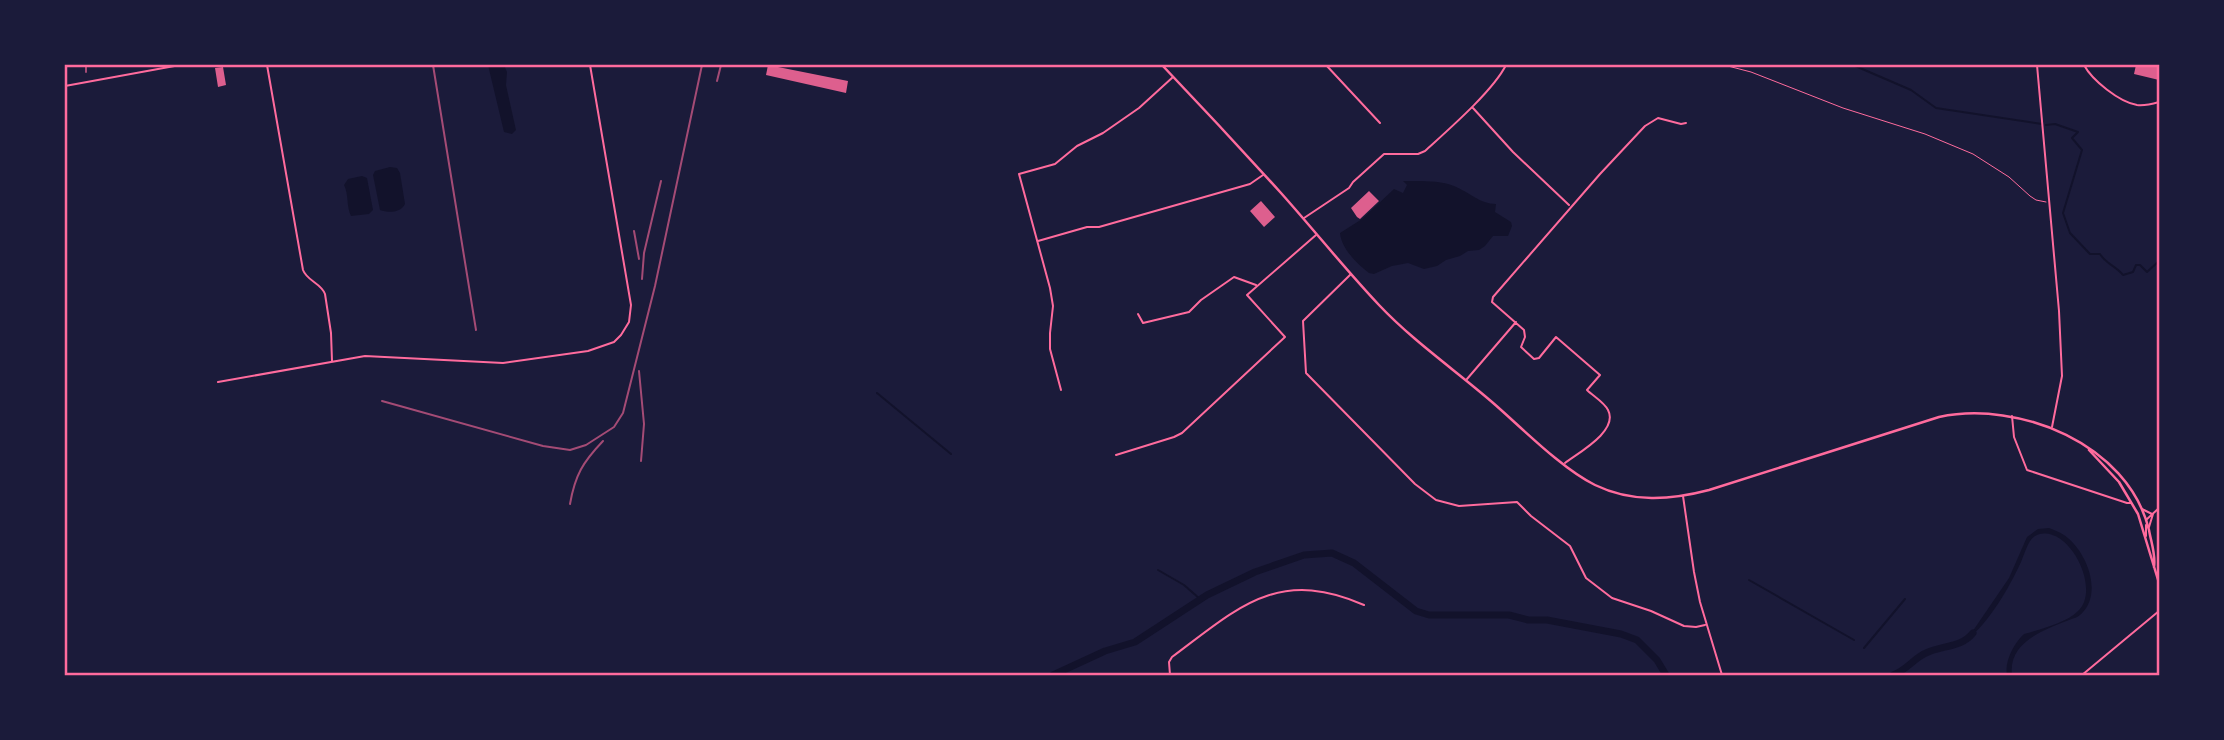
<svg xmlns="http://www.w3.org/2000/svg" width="2224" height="740" font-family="Rubik,sans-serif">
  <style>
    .water { fill: #12122b }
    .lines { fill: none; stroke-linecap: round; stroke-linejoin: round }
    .stream { stroke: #12122b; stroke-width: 2 }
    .river { stroke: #12122b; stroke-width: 7 }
    .building { fill: #dd5f8e }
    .service { stroke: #ff6b9d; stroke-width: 1 }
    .minor { stroke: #ff6b9d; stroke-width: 2 }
    .secondary { stroke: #ff6b9d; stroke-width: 2.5 }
    .rail { stroke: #a44b75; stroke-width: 2 }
    .neatline { fill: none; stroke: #ff6b9d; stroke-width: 2.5 }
  </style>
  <rect width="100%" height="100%" fill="#1b1b3a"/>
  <!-- water -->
  <path class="water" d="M488 65H504L507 72 506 85 516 130 512 134 504 132Z
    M390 167 397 168 400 173 405 204C401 213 388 213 380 210L373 175 375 171Z
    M362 176 367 178 373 210 369 214 351 216C346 206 349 195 344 185L348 179Z
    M1403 181C1420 181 1439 180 1454 186 1469 192 1480 204 1496 204L1495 212 1511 222 1512 226 1508 236H1493L1485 246 1479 250 1468 251 1460 256 1446 260 1437 266 1424 269 1408 263 1392 266 1374 274 1369 273C1357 264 1341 248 1340 233L1362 219 1394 189 1403 193 1407 185Z
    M2049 528C2054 530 2060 532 2064 535 2085 549 2103 590 2083 612 2079 617 2075 618 2069 620 2044 630 2008 642 2012 675H2007C2004 662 2014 643 2024 634 2041 629 2066 623 2078 611 2102 589 2068 523 2037 535 2028 539 2025 553 2021 562 2008 590 1990 621 1966 641L2009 578 2027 537 2038 529Z"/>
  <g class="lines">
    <!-- stream -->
    <path class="stream" d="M1853 65 1911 90 1936 108 2042 124
      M2046 125 2055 124 2078 132 2072 138 2082 150 2063 213 2070 233 2090 254H2100C2106 264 2116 266 2123 275L2133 272 2136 265H2140L2147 272 2159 261
      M877 393 951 454
      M1158 570 1184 585 1200 599
      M1749 580 1854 640
      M1864 648 1905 599"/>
    <!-- river -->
    <path class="river" d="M1053 675 1105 651 1135 642 1207 595 1255 572 1304 555 1332 553 1354 563 1416 611 1429 615H1509L1528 620H1547L1621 634 1637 640 1657 660 1666 675
      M1893 675C1907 670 1914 658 1926 653 1943 645 1961 648 1973 633"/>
  </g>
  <!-- building -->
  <path class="building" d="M768 65 848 81 846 93 766 75Z
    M2136 65 2159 66V80L2134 74Z
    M223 67 226 85 218 87 215 68Z
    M1369 191 1379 201 1360 219 1357 217 1351 208Z
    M1261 201 1275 217 1264 227 1250 211Z"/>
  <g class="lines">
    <!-- service -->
    <path class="service" d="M1724 65 1751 72 1843 108 1925 134 1973 154 2009 177 2030 196 2036 200 2046 202"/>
    <!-- minor -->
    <path class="minor" d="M267 65 303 270C307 281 321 283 325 294L331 333 332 361
      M1326 65 1380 123
      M2037 65 2059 311 2062 376 2052 427
      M2084 65C2092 80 2119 102 2137 105 2144 106 2152 104 2159 102
      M65 86 180 65
      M1473 108 1513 152 1569 205
      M1304 218 1349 188 1353 182 1384 154H1418L1425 151C1448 130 1493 91 1506 65
      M1038 241 1087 227H1099L1250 184 1263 175
      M1351 274 1303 321 1306 373 1415 484 1436 500 1459 506 1517 502 1531 516 1570 546 1586 578 1612 598 1651 611 1684 626 1696 627 1705 625
      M1138 314 1143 323 1189 312 1201 300 1234 277 1256 285
      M1467 379 1516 322
      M218 382 365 356 503 363 588 351 614 342 621 335 629 322 631 305 590 65
      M1061 390 1050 349V333L1053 306 1050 288 1019 174 1055 164 1077 146 1103 133 1139 108 1173 77
      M2012 416 2014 437 2027 470 2127 503H2131
      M1116 455 1174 437 1182 433 1285 337 1247 295 1316 235
      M1565 463C1578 453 1619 431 1608 410 1604 402 1593 396 1587 390L1600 375 1556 337 1539 358 1534 359 1521 347 1525 337 1524 330 1492 302 1493 297 1600 174 1645 126 1658 118 1681 124 1686 123
      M1683 496 1694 572 1700 602 1722 675
      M2142 509 2152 514
      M2146 520 2159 508
      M2146 525V536
      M2149 527 2153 514
      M1170 675 1169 662 1172 657C1238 608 1277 567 1364 605
      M2082 675 2159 611"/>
    <!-- secondary -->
    <path class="secondary" d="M1162 65C1202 107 1242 150 1281 193 1314 230 1345 269 1379 305 1413 341 1455 370 1492 402 1521 427 1562 469 1595 485 1632 503 1671 500 1709 490L1939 417C2019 400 2128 444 2149 530 2151 542 2156 555 2154 567
      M2089 450 2119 482 2138 514 2159 583"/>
    <!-- rail -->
    <path class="rail" d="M433 65 476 330
      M86 72V65
      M717 81 721 65
      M634 231 639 259
      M642 279 644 253 661 181
      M639 371 644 424 641 461
      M382 401 543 446 570 450 586 445 614 427 623 413 655 286 702 65
      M570 504C575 475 583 462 603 441"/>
  </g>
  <!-- border -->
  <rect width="2224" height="740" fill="none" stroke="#1b1b3a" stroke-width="133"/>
  <rect x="66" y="66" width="2092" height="608" class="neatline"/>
</svg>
